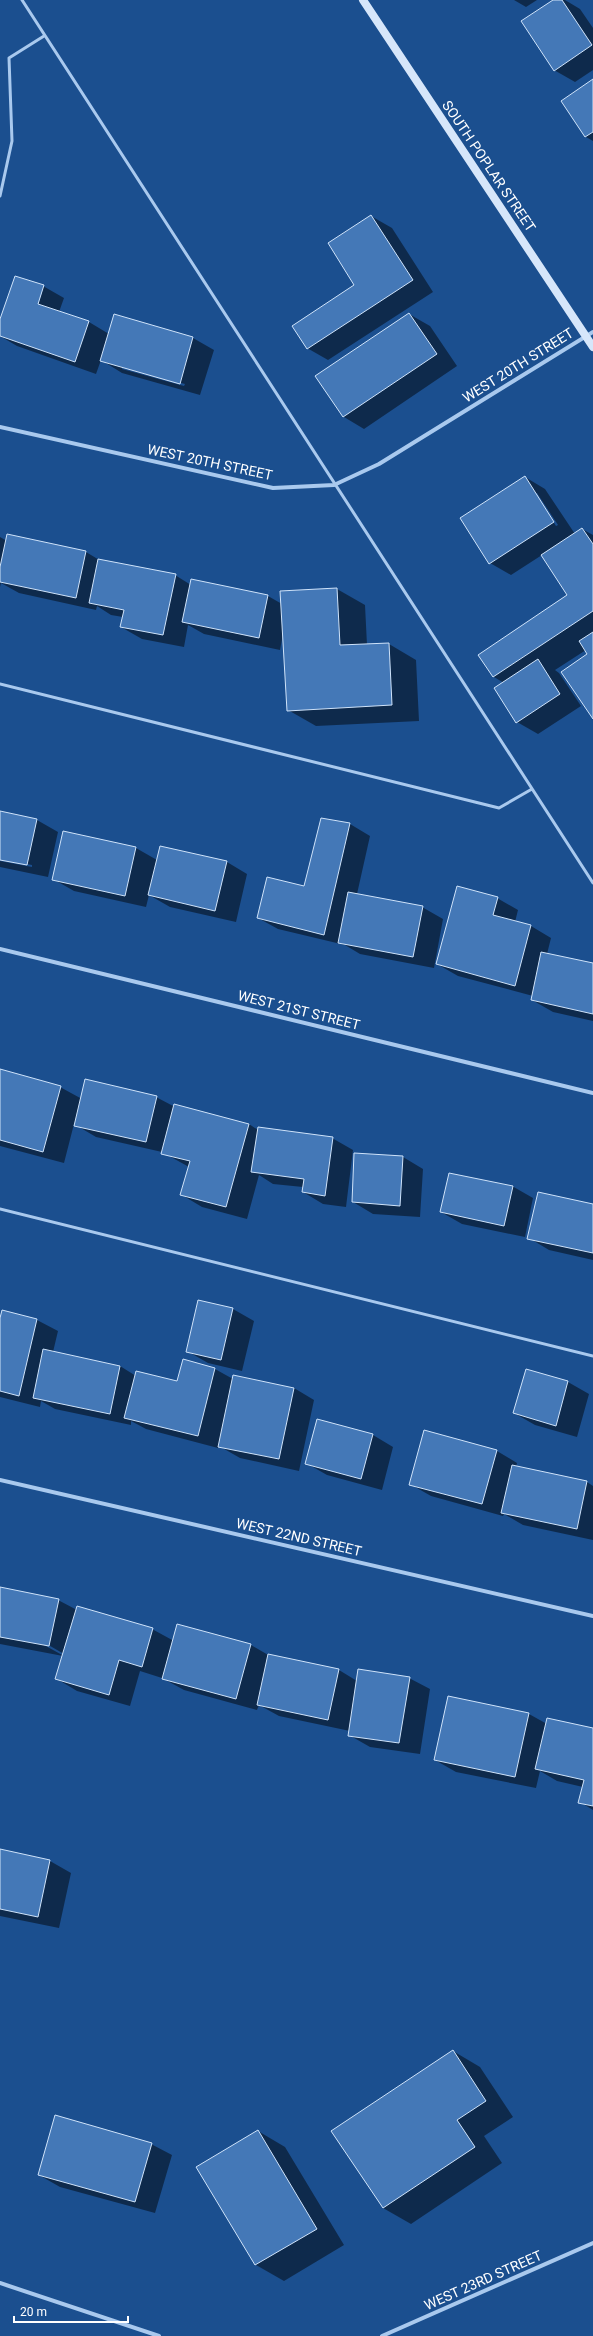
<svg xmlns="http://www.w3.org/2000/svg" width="593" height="2336" font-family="Roboto,sans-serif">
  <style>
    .shadow { fill: #0007; fill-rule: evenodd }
    .building { fill: #4478b7; stroke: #cfe3fa }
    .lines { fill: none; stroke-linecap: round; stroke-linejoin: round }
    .service { stroke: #a9c9ee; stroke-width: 3 }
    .minor { stroke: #a9c9ee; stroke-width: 4 }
    .secondary { stroke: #d6e6fa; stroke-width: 8 }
    .labels { text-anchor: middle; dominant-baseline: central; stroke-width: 3; stroke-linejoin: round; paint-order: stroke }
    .street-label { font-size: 14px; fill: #fff; stroke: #1b4f8f }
  </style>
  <rect width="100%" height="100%" fill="#1b4f8f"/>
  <!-- shadow -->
  <path class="shadow" d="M514 0H537L526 7Z
    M555 0H565L580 9 593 28V70L575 82 554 70Z
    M593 81V141L586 137 562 101Z
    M371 216 392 228 433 292 328 360 307 348 356 285Z
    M43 286 64 298 59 312 89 322 109 334 114 315 193 338 214 350 200 395 122 373 101 360 96 374 17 346 0 336V322ZM41 289H43L37 309 35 308ZM122 367 185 384 184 386 122 369Z
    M409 314 430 326 457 366 364 429 344 417 317 376Z
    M525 477 545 489 575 534 582 529 593 535V717L589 654 586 650 555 670 559 673 581 706 538 734 517 722 504 683 494 677 479 655 569 595 542 555 511 575 490 563ZM535 493H537L558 525 556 526Z
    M0 537 7 541 86 552 101 561 175 575 191 585 192 580 268 596 282 604 281 592 337 589 365 605 367 645 389 644 416 660 419 721 316 726 288 710 283 634 280 650 204 634 188 625 184 647 142 639 121 627 123 617 111 615 97 606 96 610 19 593 1 583 0 587Z
    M0 812 37 820 58 832 48 877 0 867V861L32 867V865L0 859Z
    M350 824 370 836 357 894 422 907 443 919 434 968 360 954 345 945 278 929 258 918 305 888Z
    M64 832 136 848 157 860 160 847 227 862 247 874 236 922 170 907 149 895 146 907 74 891 53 879Z
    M497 898 518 910 515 922 531 926 551 938 547 954 593 964V1021L553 1012 532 1000 533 996 458 976 437 964Z
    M0 1070 60 1087 82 1099 156 1097 175 1107 249 1124 258 1130 332 1138 353 1150 346 1207 323 1204 303 1192V1187L273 1184 259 1175 247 1219 202 1207 182 1195 189 1167 162 1152 96 1137 74 1124 64 1163 0 1146Z
    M403 1157 423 1169 420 1217 373 1214 353 1202Z
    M512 1186 533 1198 525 1237 462 1224 441 1212Z
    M593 1205V1260L549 1250 529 1238Z
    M199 1301 233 1309 254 1321 242 1371 208 1363 187 1351Z
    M3 1311 37 1320 58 1331 53 1352 120 1366 136 1376 178 1383 184 1361 215 1369 233 1379 294 1388 314 1400 299 1471 240 1458 219 1446 218 1448 146 1429 131 1421V1425L55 1409 41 1401 40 1407 0 1397V1322Z
    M527 1370 568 1382 589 1394 577 1437 535 1425 514 1413Z
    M373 1435 393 1447 382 1490 327 1475 306 1463Z
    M497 1451 517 1463 516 1467 587 1482 593 1486V1540L523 1525 504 1514 503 1516 431 1496 410 1484Z
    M0 1588 58 1600 77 1610 152 1629 174 1641 178 1625 251 1645 270 1656 339 1670 357 1681 409 1678 430 1689 420 1754 370 1747 349 1735 350 1731 279 1716 259 1705 257 1710 184 1690 162 1678 140 1671 130 1706 77 1691 57 1679 63 1656 0 1644ZM45 1643 64 1654V1656L44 1645Z
    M529 1714 547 1724 593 1729V1810L580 1802 583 1787 557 1781 540 1771 536 1788 456 1772 435 1760Z
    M0 1850 50 1861 71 1873 59 1928 0 1916Z
    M453 2051 480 2067 513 2117 484 2136 502 2163 411 2224 383 2208Z
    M258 2131 285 2147 344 2245 284 2281 256 2265 198 2167Z
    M151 2144 172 2155 155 2213 60 2187 39 2175Z"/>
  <!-- building -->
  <path class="building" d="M553 0H562L592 45 554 71 521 21Z
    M593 79V132L585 137 561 101Z
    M371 215 413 280 307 349 292 326 354 285 328 243Z
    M15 276 44 285 38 304 89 321 75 362 0 336V319Z
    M409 313 437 354 343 417 315 376Z
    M114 314 193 337 180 384 100 361Z
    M525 476 554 522 489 564 460 518Z
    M582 528 593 544V611L493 677 478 655 567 595 541 555Z
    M7 534 86 551 76 598 0 582V567Z
    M98 559 176 574 163 635 120 627 124 610 89 603Z
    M191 579 268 595 259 638 182 622Z
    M337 588 340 645 389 643 392 705 287 711 280 591Z
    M593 632V719L561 672 587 654 579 641Z
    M538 659 560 694 516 723 494 688Z
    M0 811 37 819 27 865 0 860Z
    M321 818 350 823 324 935 257 918 267 877 304 886Z
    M63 831 136 847 125 896 52 880Z
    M160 846 227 861 215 911 148 895Z
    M457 886 498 897 493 915 531 925 515 986 436 964Z
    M348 892 423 906 413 957 338 943Z
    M541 952 593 963V1014L531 1000Z
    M0 1069 61 1086 43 1152 0 1140Z
    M85 1079 157 1096 146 1142 74 1126Z
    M174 1104 249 1124 226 1207 180 1195 190 1161 161 1154Z
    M258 1127 333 1137 325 1196 302 1192 304 1179 251 1172Z
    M354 1153 403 1156 400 1206 352 1202Z
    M449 1173 513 1186 504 1226 440 1212Z
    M538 1192 593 1204V1253L527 1239Z
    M198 1300 233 1308 221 1360 186 1352Z
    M2 1310 37 1319 19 1396 0 1391V1318Z
    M43 1349 120 1366 110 1414 33 1398Z
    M183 1359 215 1368 198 1436 124 1418 136 1371 177 1381Z
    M526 1369 568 1381 556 1426 513 1413Z
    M233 1375 294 1388 279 1459 218 1447Z
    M317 1419 373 1434 361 1479 305 1464Z
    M424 1430 497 1450 482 1504 409 1485Z
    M512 1465 587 1481 577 1529 501 1513Z
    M0 1587 59 1599 49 1646 0 1637Z
    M77 1606 153 1628 142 1667 119 1660 109 1695 55 1679Z
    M177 1624 251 1644 236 1699 162 1679Z
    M268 1654 339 1669 328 1720 257 1705Z
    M358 1669 410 1677 399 1743 348 1736Z
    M448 1696 529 1713 515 1777 434 1760Z
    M547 1718 593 1728V1806L578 1803 584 1780 535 1769Z
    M0 1849 50 1860 38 1917 0 1909Z
    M453 2050 486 2101 457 2120 475 2147 383 2208 331 2131Z
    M55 2115 152 2143 135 2202 38 2175Z
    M258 2130 317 2229 255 2265 196 2167Z"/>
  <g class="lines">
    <!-- service -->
    <path class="service" d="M22 0 593 883
      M0 196 12 141 9 58 44 36
      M0 684 499 808 532 789
      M0 1209 593 1356"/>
    <!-- minor -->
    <path class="minor" d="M0 427 273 488 334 485 379 464 593 332
      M0 949 593 1093
      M0 1480 593 1616
      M0 2283 159 2336
      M382 2336 593 2243"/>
    <!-- secondary -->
    <path class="secondary" d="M363 0 593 347"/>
  </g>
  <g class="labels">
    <!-- street labels -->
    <g class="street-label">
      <text transform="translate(489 166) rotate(56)">SOUTH POPLAR STREET</text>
      <text transform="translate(518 365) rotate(-32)">WEST 20TH STREET</text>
      <text transform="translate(210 462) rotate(12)">WEST 20TH STREET</text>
      <text transform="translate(299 1010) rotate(14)">WEST 21ST STREET</text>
      <text transform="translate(299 1537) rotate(13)">WEST 22ND STREET</text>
      <text transform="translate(483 2280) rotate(-24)">WEST 23RD STREET</text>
    </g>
  </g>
  <!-- scale -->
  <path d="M14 2316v6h114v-6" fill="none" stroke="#ffffff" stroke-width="2"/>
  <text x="20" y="2316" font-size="12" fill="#ffffff" stroke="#1b4f8f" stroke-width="3" paint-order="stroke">20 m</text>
</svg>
